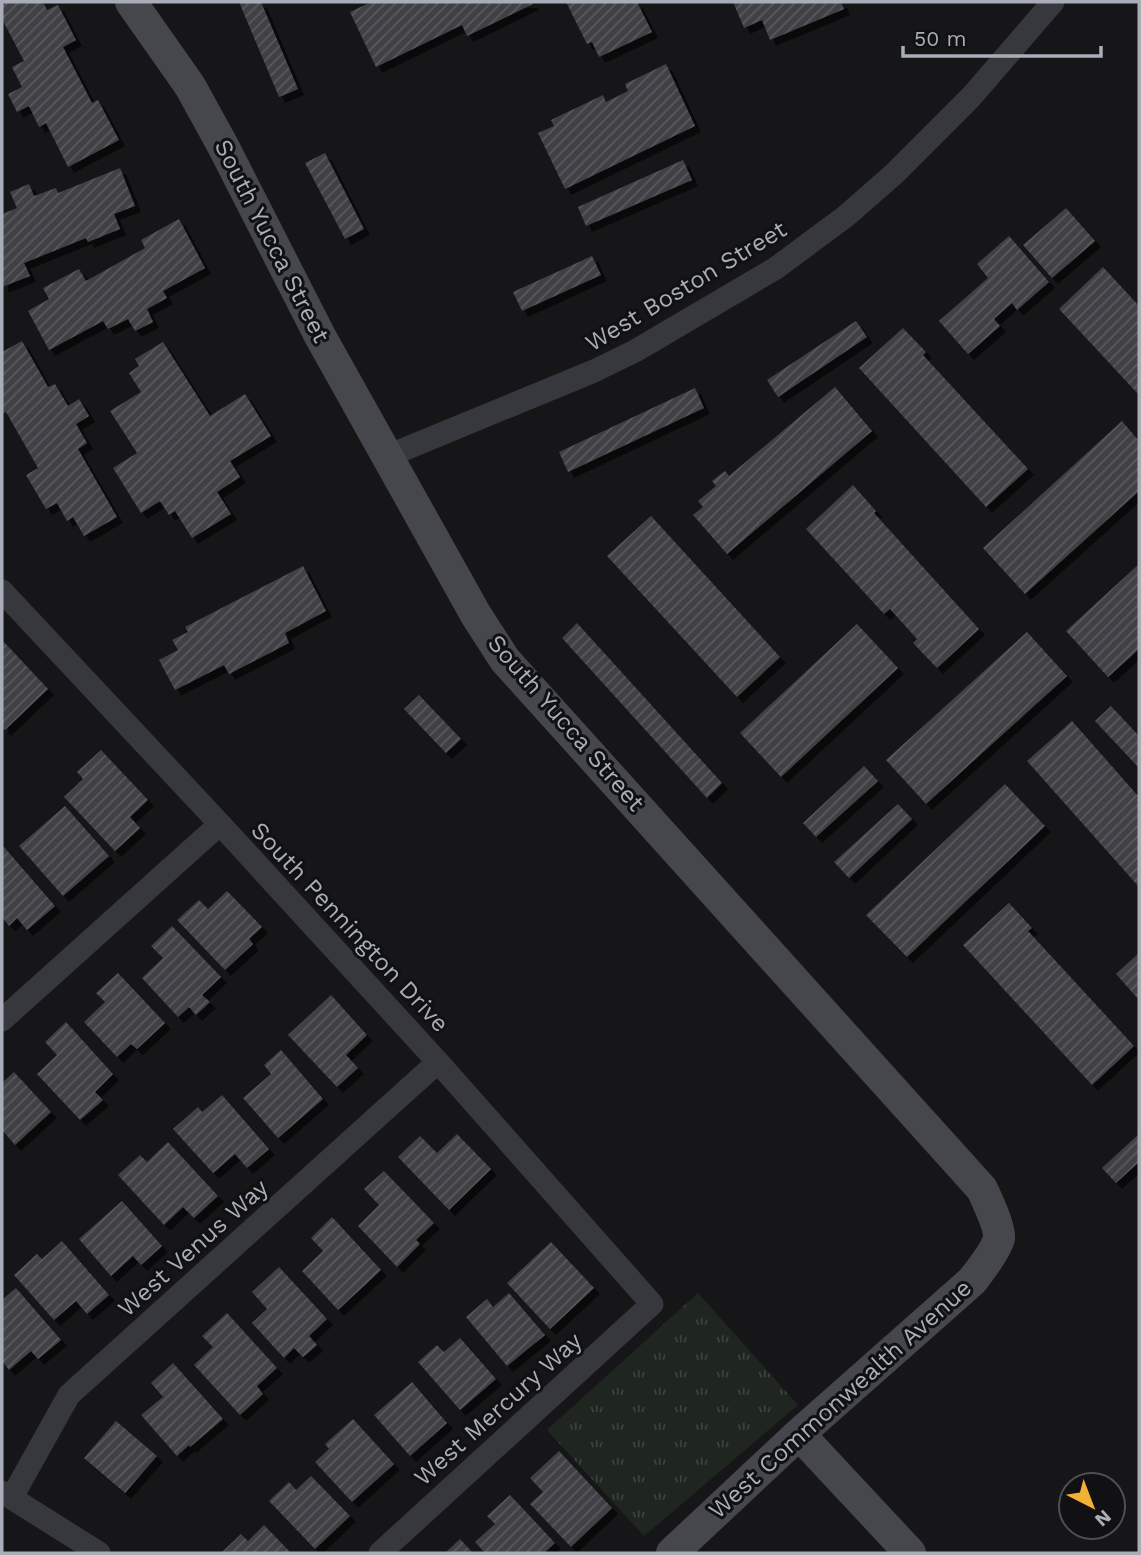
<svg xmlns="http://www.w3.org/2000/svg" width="1141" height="1555" font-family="'Work Sans',sans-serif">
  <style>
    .park { fill: url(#park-tufts) }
    .building { fill: url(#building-hatch); filter: url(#shadow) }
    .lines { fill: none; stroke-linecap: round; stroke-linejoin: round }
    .street { stroke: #37383d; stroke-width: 23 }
    .secondary { stroke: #45474d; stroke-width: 32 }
    .labels { text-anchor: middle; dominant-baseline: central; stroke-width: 6; stroke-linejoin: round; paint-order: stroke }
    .street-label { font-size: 24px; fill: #a8adb8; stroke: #111113 }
  </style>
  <defs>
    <pattern id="park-tufts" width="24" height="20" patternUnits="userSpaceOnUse" patternTransform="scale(1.75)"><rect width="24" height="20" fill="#1e261f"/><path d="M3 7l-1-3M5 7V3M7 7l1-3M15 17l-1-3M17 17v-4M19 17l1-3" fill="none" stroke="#3c433d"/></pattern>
    <pattern id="building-hatch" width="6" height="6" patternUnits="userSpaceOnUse" patternTransform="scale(1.75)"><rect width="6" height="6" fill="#404145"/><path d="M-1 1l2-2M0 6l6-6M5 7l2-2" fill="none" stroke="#595a5e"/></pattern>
    <filter id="shadow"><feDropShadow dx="6" dy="6" stdDeviation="0" flood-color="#0009"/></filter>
  </defs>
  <rect width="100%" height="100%" fill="#161618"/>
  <!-- park -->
  <path class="park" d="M698 1293 798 1405 644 1536 547 1430Z"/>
  <!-- building -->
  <path class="building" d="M2 2H43L47 10 58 5 76 40 63 47 92 103 98 100 119 140 68 167 46 123 39 127 29 106 17 112 8 94 22 87 12 67 24 61 2 19Z
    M239 2H261L298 89 279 97Z
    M371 2H531L533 4 467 36 462 25 376 67 350 12Z
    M566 2H637L652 32 599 57 592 42 587 44Z
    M733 2H841L844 9 770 40 762 20 744 28Z
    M666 64 695 126 565 189 538 133 554 126 551 120 603 95 606 102 628 91 625 84Z
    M325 153 364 229 345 239 305 163Z
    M683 160 692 180 586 226 578 207Z
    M120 168 135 206 114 214 120 229 88 242 86 238 24 263 30 276 2 287V214L17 208 10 192 29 184 34 196 56 188 58 193Z
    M1066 208 1095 241 1052 278 1023 245Z
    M179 219 205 268 163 291 167 298 147 309 153 322 135 331 128 319 108 329 103 321 49 350 28 311 49 299 43 288 79 269 86 281 145 248 141 240Z
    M1009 236 1049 282 1017 310 1012 303 994 319 1000 326 968 354 939 321 988 278 977 264Z
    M592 256 601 275 522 311 513 292Z
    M1103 267 1139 306V395L1059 309Z
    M856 321 867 337 778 397 767 380Z
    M903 328 926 352 923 355 1028 469 986 507 859 368Z
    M22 341 48 387 55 384 68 406 79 399 89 416 76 424 87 443 78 449 117 517 84 536 73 517 67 521 57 503 46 509 26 475 38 468 6 412 2 414V352Z
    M163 342 210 416 245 394 271 436 230 461 240 477 217 492 231 514 192 538 175 511 169 515 160 501 141 513 113 468 137 453 110 411 141 392 129 373 139 366 135 359Z
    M835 387 872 431 727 554 693 515 703 507 698 501 716 486 712 481 725 471 729 476Z
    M695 388 704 408 568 472 559 452Z
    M1122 421 1139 441V491L1025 594 983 548Z
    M853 485 876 511 874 513 979 629 937 668 913 643 917 639 890 609 884 614 806 529Z
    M651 516 780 657 737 697 607 556Z
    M1139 564V649L1108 677 1066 631Z
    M303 566 326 611 285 633 289 643 229 674 224 665 175 690 159 660 178 650 172 640 188 632 185 627Z
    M577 623 722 783 707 798 562 638Z
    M857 624 898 668 781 777 740 733Z
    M1027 632 1067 676 926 804 886 760Z
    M4 642 48 689 5 730 2 727V644Z
    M419 695 461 739 446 753 404 709Z
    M1111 706 1139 736V768L1095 721Z
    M1072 721 1139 797V887L1027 761Z
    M101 750 148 800 130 817 140 828 115 851 64 797 83 779 77 772Z
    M864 766 878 781 816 837 803 823Z
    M1005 784 1045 826 907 957 866 915Z
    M898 804 912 819 849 878 834 862Z
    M65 806 109 856 63 896 19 846Z
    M4 847 55 906 27 930 17 918 9 926 2 917V849Z
    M227 891 262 927 249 939 253 944 225 970 177 920 199 900 208 909Z
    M1009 903 1032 928 1028 931 1134 1046 1092 1085 963 945Z
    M172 926 221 977 202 995 210 1002 196 1015 189 1007 178 1017 142 978 163 958 151 946Z
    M1139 953V1000L1116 974Z
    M118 973 165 1023 137 1049 131 1044 117 1057 84 1022 105 1002 96 993Z
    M331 995 367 1035 346 1055 358 1068 337 1087 288 1035Z
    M66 1022 113 1074 95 1092 103 1100 80 1120 37 1074 57 1055 45 1042Z
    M281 1050 323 1099 278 1138 243 1098 271 1074 264 1065Z
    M14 1072 51 1112 15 1145 2 1130V1083Z
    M222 1095 269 1149 247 1168 235 1154 213 1173 173 1129 198 1107 202 1112Z
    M457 1134 491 1169 449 1210 398 1157 420 1136 437 1153Z
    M1139 1134V1162L1116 1183 1102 1168Z
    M168 1142 218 1196 194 1218 183 1207 164 1225 118 1175 140 1155 147 1162Z
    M384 1171 434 1223 416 1240 420 1244 397 1267 358 1226 379 1205 364 1189Z
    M122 1201 162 1246 141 1265 133 1256 111 1276 79 1239Z
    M332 1217 381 1270 338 1310 302 1271 323 1251 311 1238Z
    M62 1241 109 1295 87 1314 76 1301 54 1320 14 1275 37 1254 42 1259Z
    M551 1242 594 1288 550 1329 507 1283Z
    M279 1267 327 1319 309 1336 317 1345 303 1357 294 1348 284 1358 252 1323 267 1309 252 1292Z
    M16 1288 61 1340 38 1359 31 1351 9 1370 2 1361V1300Z
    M509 1293 545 1335 507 1366 466 1317 487 1299 493 1307Z
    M227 1313 277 1368 257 1386 263 1394 240 1415 194 1365 213 1347 202 1336Z
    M460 1338 496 1379 460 1410 418 1362 437 1345 444 1352Z
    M173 1363 223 1419 190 1447 189 1445 177 1456 141 1415 163 1397 151 1383Z
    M412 1382 447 1423 410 1456 374 1415Z
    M353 1419 394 1464 352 1502 315 1462 329 1449 325 1444Z
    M116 1421 157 1456 125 1493 84 1458Z
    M559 1451 612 1508 571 1547 530 1504 543 1492 530 1478Z
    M311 1476 350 1516 315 1549 269 1501 289 1482 296 1490Z
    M510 1495 555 1543 544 1553H485L475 1542 495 1524 487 1516Z
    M264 1525 291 1553H221L241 1534 248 1541Z
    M460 1539 473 1553H445Z"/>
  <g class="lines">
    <!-- street -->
    <path class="street" d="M388 456 594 371 635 351 776 268 846 216 894 174 971 97 1053 2
      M2 591 220 824 438 1062 652 1304 380 1553
      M2 1020 220 824
      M2 1492 99 1553
      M12 1497 69 1395 438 1062"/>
    <!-- secondary -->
    <path class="secondary" d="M131 2 190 86 223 146 320 336 476 615 505 660 982 1189C987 1200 1000 1227 999 1238 997 1249 979 1272 972 1281L799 1434 672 1553
      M799 1434 910 1553"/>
  </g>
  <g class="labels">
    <!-- street labels -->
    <g class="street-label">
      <text transform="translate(272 241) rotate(63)">South Yucca Street</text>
      <text transform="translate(686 286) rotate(-31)">West Boston Street</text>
      <text transform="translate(566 723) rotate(49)">South Yucca Street</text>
      <text transform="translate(350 927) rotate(47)">South Pennington Drive</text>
      <text transform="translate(193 1248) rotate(-42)">West Venus Way</text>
      <text transform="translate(840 1399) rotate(-42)">West Commonwealth Avenue</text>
      <text transform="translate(498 1409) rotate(-42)">West Mercury Way</text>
    </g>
  </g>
  <!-- border -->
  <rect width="1141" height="1555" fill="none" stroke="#a8adb8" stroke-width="7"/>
  <!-- north arrow -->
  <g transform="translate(1092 1506) rotate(138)"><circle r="33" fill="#111113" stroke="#4d4f55" stroke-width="2"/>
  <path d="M0-5L12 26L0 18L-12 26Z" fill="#f2b134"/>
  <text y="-10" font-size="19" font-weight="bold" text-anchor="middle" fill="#a8adb8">N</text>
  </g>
  <!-- scale -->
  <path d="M903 46v10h198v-10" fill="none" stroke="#a8adb8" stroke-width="3.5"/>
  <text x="914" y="46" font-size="21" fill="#a8adb8" stroke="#111113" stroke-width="5" paint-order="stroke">50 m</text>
</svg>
